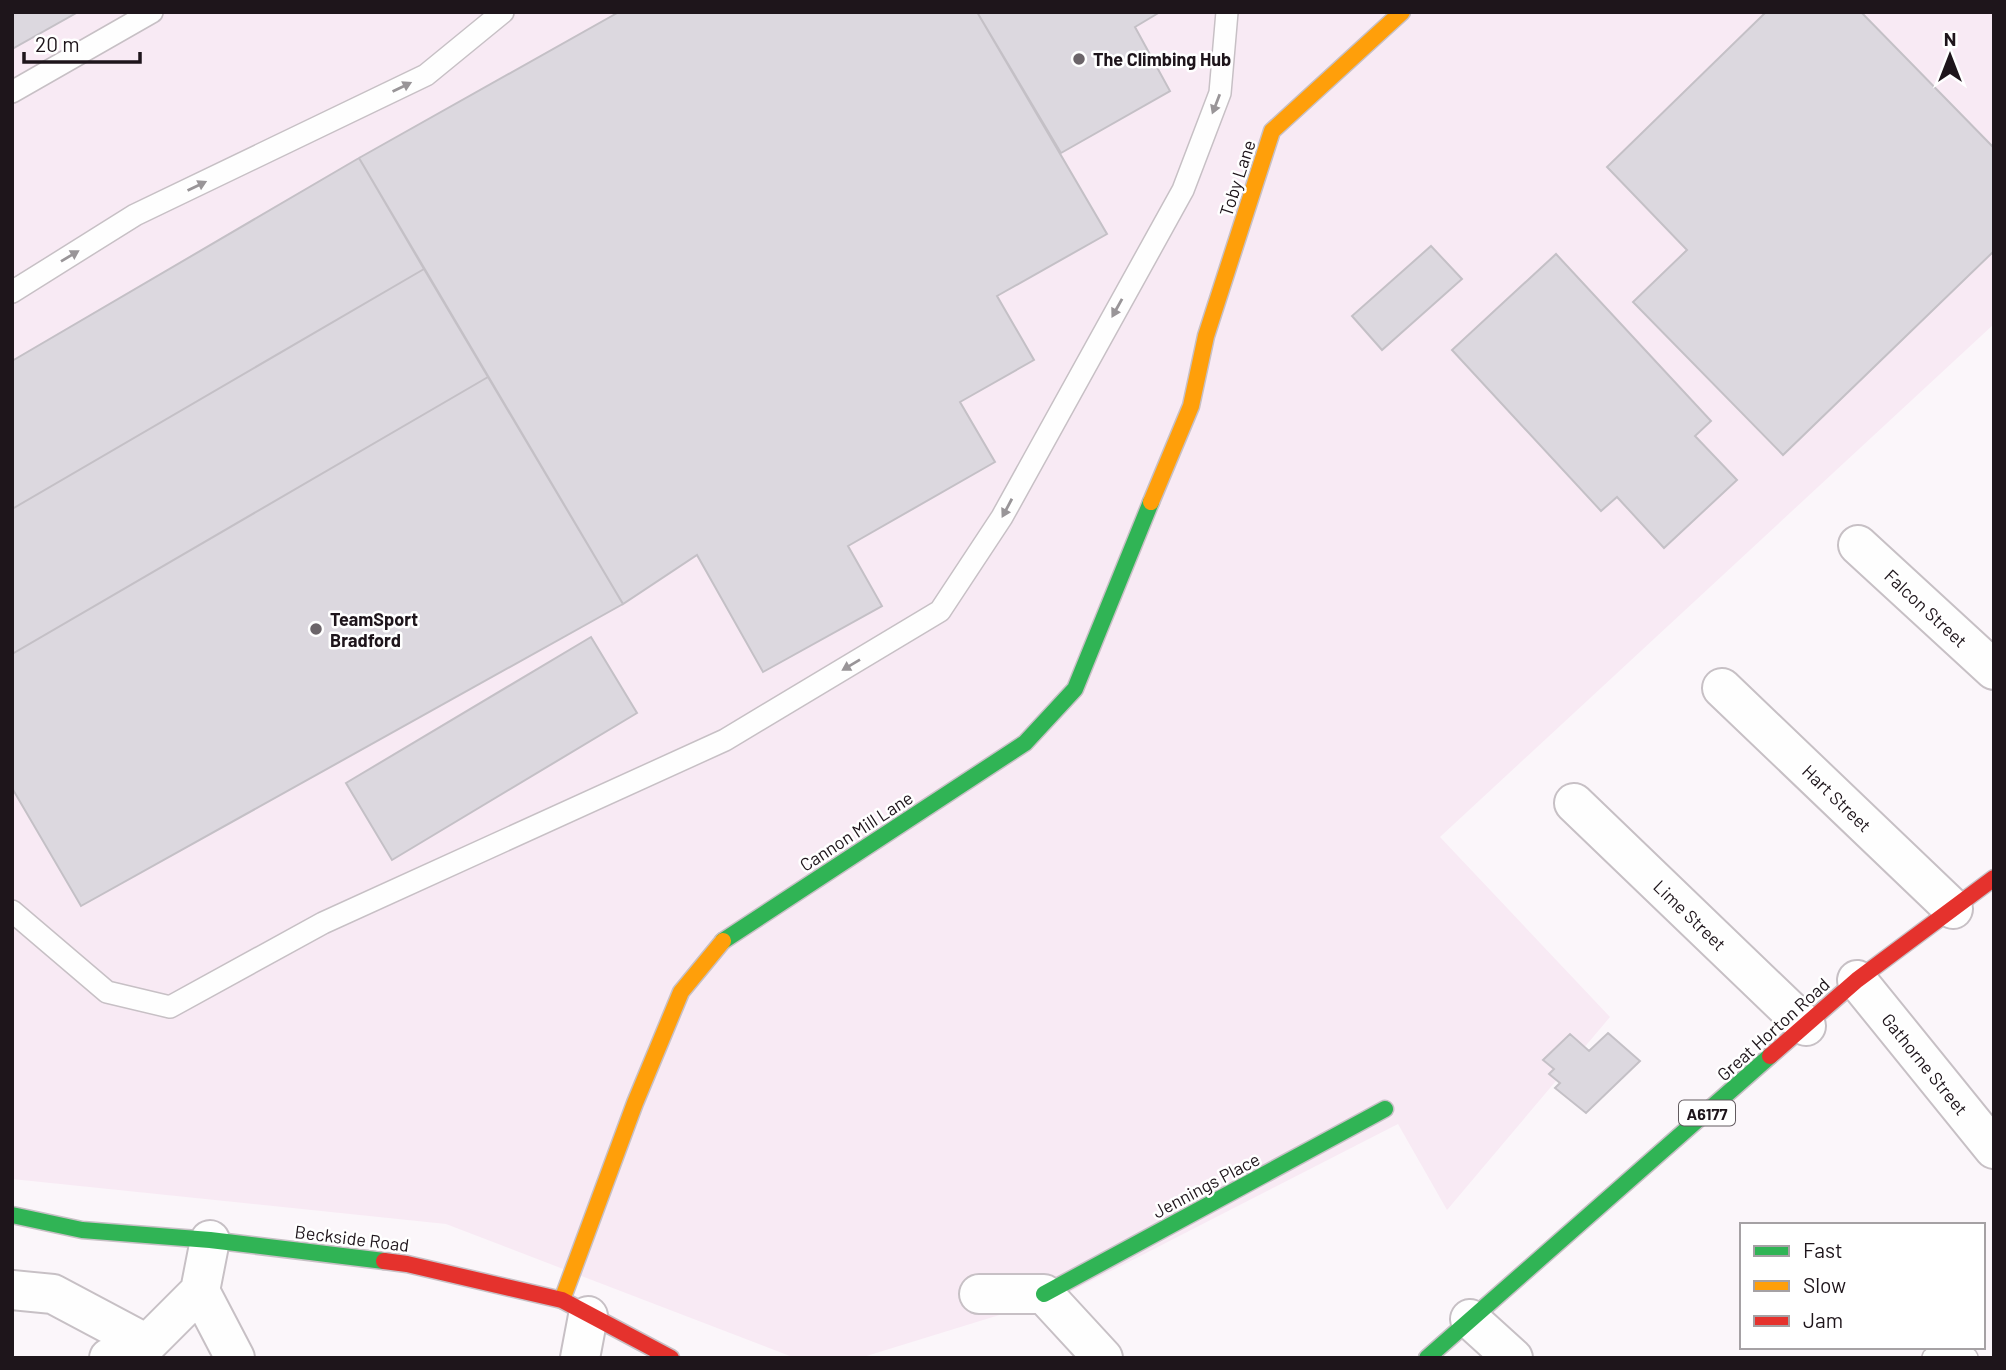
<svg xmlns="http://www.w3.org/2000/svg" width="2006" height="1370" font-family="Barlow,sans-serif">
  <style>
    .built { fill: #f8eaf4 }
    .building { fill: #dcd8df; stroke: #c4c0c6; stroke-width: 2 }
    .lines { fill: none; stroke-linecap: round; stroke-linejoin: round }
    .lane-casing { stroke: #c7c0c5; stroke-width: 24 }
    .street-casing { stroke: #c7c0c5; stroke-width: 42 }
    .fast-casing { stroke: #c7c0c5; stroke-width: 19 }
    .slow-casing { stroke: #c7c0c5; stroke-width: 19 }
    .jam-casing { stroke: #c7c0c5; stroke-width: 19 }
    .lane { stroke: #fefefe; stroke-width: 21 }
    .street { stroke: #fefefe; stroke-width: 38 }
    .fast { stroke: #30b455; stroke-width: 16 }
    .slow { stroke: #ff9f0a; stroke-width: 16 }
    .jam { stroke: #e5322d; stroke-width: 16 }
    .oneway { fill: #999598 }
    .poi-dot { fill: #6b6469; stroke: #fff; stroke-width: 2.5 }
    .labels { text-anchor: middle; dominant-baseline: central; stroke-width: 5; stroke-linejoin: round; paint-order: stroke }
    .shield { fill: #fff; stroke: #625b5f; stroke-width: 2 }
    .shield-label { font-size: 16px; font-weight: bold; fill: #1e151b }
    .poi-label { font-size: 18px; font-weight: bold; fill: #1e151b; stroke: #fff; text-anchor: start }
    .street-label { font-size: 18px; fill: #1e151b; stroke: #fff }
  </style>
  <rect width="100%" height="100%" fill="#fbf6fa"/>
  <!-- built -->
  <path class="built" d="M12 12H1994V324L1440 837 1610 1017 1447 1210 1398 1124 1064 1295 860 1358H795L446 1224 12 1179Z"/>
  <!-- building -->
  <path class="building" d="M12 12H78L12 49Z
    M619 12H977L1107 234 997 296 1034 360 960 402 995 462 848 546 882 606 763 672 697 555 623 604 359 158Z
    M977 12H1160L1135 27 1170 91 1061 153Z
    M1766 12H1861L1994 148V251L1783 455 1633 302 1687 250 1607 167Z
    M359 158 424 269 12 509V361Z
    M1431 246 1462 279 1382 350 1352 316Z
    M1556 254 1711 421 1695 436 1737 480 1664 548 1617 497 1601 511 1452 350Z
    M424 269 488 377 12 654V509Z
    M488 377 623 604 81 906 12 788V654Z
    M591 637 637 713 392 860 346 783Z
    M1608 1033 1640 1061 1586 1113 1555 1088 1560 1083 1549 1074 1554 1069 1543 1060 1570 1034 1589 1051Z"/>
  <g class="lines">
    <!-- lane casing -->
    <g class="lane-casing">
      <path id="lane" d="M12 92 152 12
        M12 292 135 215 426 75 503 12
        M12 911 107 992 170 1007 323 923 725 740 940 611 1002 517 1183 190 1220 93 1227 12
        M1933 1358 1938 1355 1967 1358"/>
    </g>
    <!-- street casing -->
    <g class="street-casing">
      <path id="street" d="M1858 545 1994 670
        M1722 688 1953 909
        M1574 803 1806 1026
        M1857 980 1994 1149
        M12 1290 53 1294 147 1344
        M200 1291 235 1358
        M979 1294H1044L1103 1358
        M1470 1319 1513 1358
        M109 1358 147 1344 200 1291 210 1240
        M580 1358 588 1316"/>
    </g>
    <!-- fast casing -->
    <g class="fast-casing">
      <path id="fast" d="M723 941 1025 743 1075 689 1151 502
        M12 1215 82 1230 210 1240 384 1261
        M1044 1294 1385 1109
        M1427 1358 1770 1056"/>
    </g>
    <!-- slow casing -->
    <g class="slow-casing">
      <path id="slow" d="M1151 502 1191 406 1206 336 1272 131 1402 12
        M562 1300 635 1103 681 992 723 941"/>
    </g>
    <!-- jam casing -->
    <g class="jam-casing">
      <path id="jam" d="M1770 1056 1857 980 1994 878
        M384 1261 407 1264 562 1300 671 1358"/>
    </g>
    <!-- lane -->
    <use href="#lane" class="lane"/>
    <!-- street -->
    <use href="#street" class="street"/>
    <!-- fast -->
    <use href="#fast" class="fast"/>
    <!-- slow -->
    <use href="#slow" class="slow"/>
    <!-- jam -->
    <use href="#jam" class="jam"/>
  </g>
  <!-- one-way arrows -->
  <defs><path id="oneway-solid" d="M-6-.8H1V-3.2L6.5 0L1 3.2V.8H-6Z" transform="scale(1.75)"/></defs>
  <g class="oneway">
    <use href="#oneway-solid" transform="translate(402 87) rotate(-26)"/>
    <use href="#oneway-solid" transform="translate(1216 104) rotate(111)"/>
    <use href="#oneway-solid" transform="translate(197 186) rotate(-26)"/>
    <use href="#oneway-solid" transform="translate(70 256) rotate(-31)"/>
    <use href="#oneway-solid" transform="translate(1117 308) rotate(119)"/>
    <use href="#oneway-solid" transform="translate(1007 508) rotate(118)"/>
    <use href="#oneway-solid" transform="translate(851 665) rotate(149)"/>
  </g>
  <!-- markers -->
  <g class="poi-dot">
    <circle cx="1079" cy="59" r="7"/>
    <circle cx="316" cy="629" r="7"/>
  </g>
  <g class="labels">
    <!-- shield labels -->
    <rect class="shield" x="1679" y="1100.5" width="56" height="25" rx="5"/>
    <g class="shield-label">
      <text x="1707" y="1113">A6177</text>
    </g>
    <!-- poi labels -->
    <g class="poi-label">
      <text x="1093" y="59">The Climbing Hub</text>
      <text x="330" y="619">TeamSport<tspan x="330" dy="21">Bradford</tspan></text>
    </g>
    <!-- street labels -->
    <g class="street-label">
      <text transform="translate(1237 178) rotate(-72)">Toby Lane</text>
      <text transform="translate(1926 608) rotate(43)">Falcon Street</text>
      <text transform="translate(1837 798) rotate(44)">Hart Street</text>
      <text transform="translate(856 831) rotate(-33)">Cannon Mill Lane</text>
      <text transform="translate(1690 915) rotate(44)">Lime Street</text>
      <text transform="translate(1773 1029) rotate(-42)">Great Horton Road</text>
      <text transform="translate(1925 1064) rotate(51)">Gathorne Street</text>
      <text transform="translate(1206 1185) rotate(-28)">Jennings Place</text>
      <text transform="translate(352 1238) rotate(7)">Beckside Road</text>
    </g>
  </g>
  <!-- border -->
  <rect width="2006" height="1370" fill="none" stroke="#1e151b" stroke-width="28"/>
  <!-- legend -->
  <rect x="1740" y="1223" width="245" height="126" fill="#ffffff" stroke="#a5a1a4" stroke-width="2"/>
  <rect x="1754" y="1246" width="35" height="10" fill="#30b455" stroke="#a5a1a4" stroke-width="2"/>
  <text x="1803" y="1258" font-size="21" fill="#1e151b">Fast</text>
  <rect x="1754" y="1281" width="35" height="10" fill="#ff9f0a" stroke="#a5a1a4" stroke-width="2"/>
  <text x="1803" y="1293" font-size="21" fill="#1e151b">Slow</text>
  <rect x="1754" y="1316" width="35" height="10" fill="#e5322d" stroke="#a5a1a4" stroke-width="2"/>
  <text x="1803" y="1328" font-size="21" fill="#1e151b">Jam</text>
  <!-- north arrow -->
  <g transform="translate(1950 56)" stroke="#ffffff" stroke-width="5" paint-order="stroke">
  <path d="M0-5L12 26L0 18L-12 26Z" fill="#1e151b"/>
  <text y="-10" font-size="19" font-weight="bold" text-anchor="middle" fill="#1e151b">N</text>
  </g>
  <!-- scale -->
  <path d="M24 52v10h116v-10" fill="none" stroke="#1e151b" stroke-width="3.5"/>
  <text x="35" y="52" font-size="21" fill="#1e151b" stroke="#ffffff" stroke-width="5" paint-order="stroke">20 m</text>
</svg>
